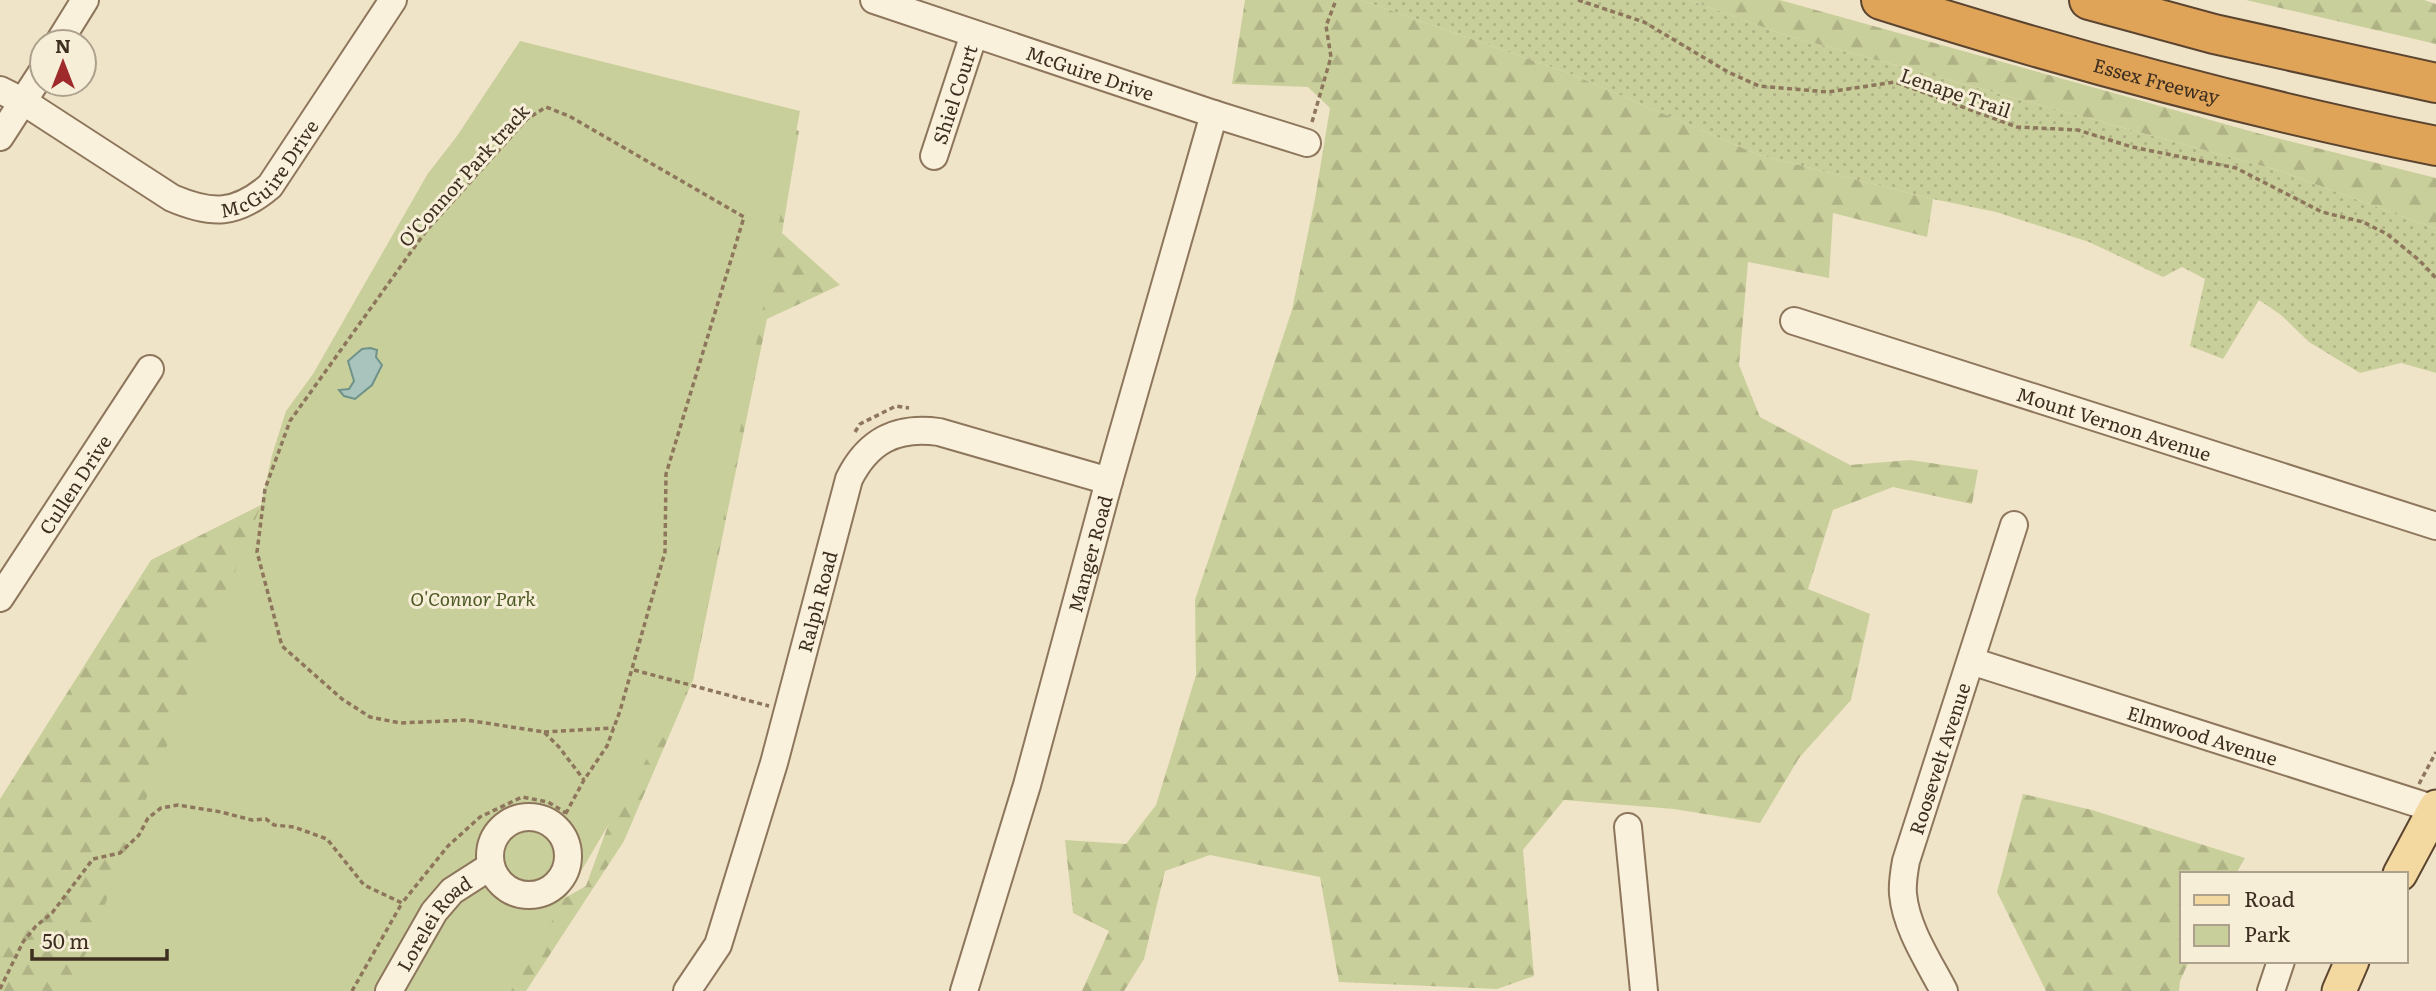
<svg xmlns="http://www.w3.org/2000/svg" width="2436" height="991" font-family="Literata,serif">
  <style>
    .grass { fill: url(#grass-dots) }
    .forest { fill: url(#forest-firs) }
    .green { fill: #c9cf9b }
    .water { fill: #a9c4bc; stroke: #6f938a; stroke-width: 2 }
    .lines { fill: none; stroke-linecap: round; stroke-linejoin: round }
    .minor-casing { stroke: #8d765c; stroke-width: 30 }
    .major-casing { stroke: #5b4430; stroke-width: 37 }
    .highway-casing { stroke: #5b4430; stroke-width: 42 }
    .path { stroke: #8d765c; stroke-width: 3.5; stroke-dasharray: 5 3.5; stroke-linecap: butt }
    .minor { stroke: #faf1dc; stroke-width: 26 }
    .major { stroke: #f3d9a0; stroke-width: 33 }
    .highway { stroke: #e0a458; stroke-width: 38 }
    .labels { text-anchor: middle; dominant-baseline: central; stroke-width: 6; stroke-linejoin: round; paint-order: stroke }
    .street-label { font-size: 19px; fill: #3d2e20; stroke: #f7eed8 }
    .park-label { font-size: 19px; font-style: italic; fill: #4d5a26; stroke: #f7eed8 }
  </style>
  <defs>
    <pattern id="grass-dots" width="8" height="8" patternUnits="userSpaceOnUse" patternTransform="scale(1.75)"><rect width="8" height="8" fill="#c9cf9b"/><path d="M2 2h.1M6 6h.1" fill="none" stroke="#aeb285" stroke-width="1.8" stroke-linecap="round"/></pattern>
    <pattern id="forest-firs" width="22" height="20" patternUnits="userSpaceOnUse" patternTransform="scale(1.75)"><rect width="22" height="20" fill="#c9cf9b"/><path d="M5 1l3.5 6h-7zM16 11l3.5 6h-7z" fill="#aeb285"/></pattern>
  </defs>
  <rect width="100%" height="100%" fill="#f0e4c8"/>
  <!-- grass -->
  <path class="grass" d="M1361 0H1689L1785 35 2277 170 2436 229V373L2401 363 2360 373 2309 342 2281 315 2259 300 2223 359 2190 346 2205 279 2182 267 2163 277 2089 242 1996 212 1933 199 1759 155 1571 74Z"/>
  <!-- forest -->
  <path class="forest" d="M1245 0H1361L1571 74 1759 155 1933 199 1927 237 1833 213 1829 278 1748 262 1739 365 1760 417 1850 465 1910 460 1978 470 1972 504 1893 487 1833 510 1808 589 1870 614 1851 700 1799 758 1760 823 1674 809 1564 800 1523 850 1534 976 1497 989 1339 982 1320 877 1210 855 1165 871 1144 959 1124 991H1082L1109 931 1073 913 1065 840 1126 844 1156 805 1196 675 1195 600 1292 310 1315 199 1330 108 1308 87 1232 84Z
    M1689 0H1780L2257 133 2436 178V229L2277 170 1785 35Z
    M2246 0H2424L2436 4V44Z
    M513 64 603 68 799 131 782 233 840 285 767 319 693 680 624 841 526 991H470L521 923 586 886 661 680 427 175Z
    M261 505 110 991H0V799L151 560Z
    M2023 794 2092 810 2245 858 2236 874H2182V961H2189L2180 981 2179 991H2046L1997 892Z"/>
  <!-- green -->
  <path class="green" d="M520 41 800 111 693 680 511 991H71L261 505 272 455 286 411 313 374 427 175 455 139Z"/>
  <!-- water -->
  <path class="water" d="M370 348 377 350 376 357 382 365 372 385 355 399 344 396 339 390 349 389 354 381 348 361 362 349Z"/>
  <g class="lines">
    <!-- minor casing -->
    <g class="minor-casing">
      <g id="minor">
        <path id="s1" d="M874 0 1214 114 1307 143"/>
        <path d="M59 42 85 0"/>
        <path id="s2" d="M0 90 24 102 172 198C212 215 236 215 270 186L393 0"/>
        <path d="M0 137 42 72"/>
        <path id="s3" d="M934 156 974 34"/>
        <path id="s4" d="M1794 321 2436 526"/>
        <path id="s5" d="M0 598 150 369"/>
        <path id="s6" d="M1971 661 2435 809"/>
        <circle cx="529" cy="856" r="39"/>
        <path d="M1628 827 1644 991"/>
        <path id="s7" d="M389 991 434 912 452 891 491 866"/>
        <path id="s8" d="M687 991 718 945 774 763 849 479C868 441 896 426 939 432L1109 481"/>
        <path id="s9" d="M964 991 1027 785 1109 481 1214 114"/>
        <path id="s10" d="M1944 991C1929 962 1906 928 1903 894 1902 883 1904 872 1906 861L2014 525"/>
        <path d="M2271 991 2281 961"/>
      </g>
    </g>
    <!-- major casing -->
    <g class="major-casing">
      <path id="major" d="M2400 874 2436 807
        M2339 991 2352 961"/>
    </g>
    <!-- highway casing -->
    <g class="highway-casing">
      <g id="highway">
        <path id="s11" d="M1881 0C2064 58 2248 108 2436 146"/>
        <path d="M2089 0 2214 34 2436 83"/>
      </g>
    </g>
    <!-- path -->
    <path class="path" d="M1578 0 1644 22 1728 72 1759 86 1828 92 1895 82 2017 127 2078 130 2132 147 2236 168 2322 212 2363 222 2387 234 2419 260 2436 278
      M1312 122 1331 57 1326 26 1336 0
      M855 432 860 424 896 406 909 408
      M634 670 769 706
      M544 732 614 728
      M2419 784 2436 752
      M554 826 566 813 584 780 607 746 620 711 665 552 666 474 744 217 569 116 546 107 527 119 426 231 290 421 265 489 257 552 282 646 342 699 370 717 400 723 466 720 544 732 559 747 584 780
      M0 989 23 942 36 926 52 913 93 859 120 853 139 835 148 818 161 808 178 805 221 812 252 820 266 819 274 825 294 827 327 839 364 885 402 903 448 846 480 817 522 797 548 802 566 813
      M352 991 402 903"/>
    <!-- minor -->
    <use href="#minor" class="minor"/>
    <!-- major -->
    <use href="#major" class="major"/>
    <!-- highway -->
    <use href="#highway" class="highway"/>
  </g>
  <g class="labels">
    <!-- street labels -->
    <g class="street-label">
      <text stroke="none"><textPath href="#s1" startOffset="228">McGuire Drive</textPath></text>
      <text stroke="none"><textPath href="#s11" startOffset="287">Essex Freeway</textPath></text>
      <text transform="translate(1956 92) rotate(19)">Lenape Trail</text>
      <text stroke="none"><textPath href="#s3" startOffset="65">Shiel Court</textPath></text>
      <text stroke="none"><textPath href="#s2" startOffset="320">McGuire Drive</textPath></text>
      <text transform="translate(463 175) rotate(-48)">O'Connor Park track</text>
      <text stroke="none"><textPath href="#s4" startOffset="336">Mount Vernon Avenue</textPath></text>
      <text stroke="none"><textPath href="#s5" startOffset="136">Cullen Drive</textPath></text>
      <text stroke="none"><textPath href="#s9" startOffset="455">Manger Road</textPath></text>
      <text stroke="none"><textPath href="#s8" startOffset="413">Ralph Road</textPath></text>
      <text stroke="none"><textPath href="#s6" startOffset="243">Elmwood Avenue</textPath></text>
      <text stroke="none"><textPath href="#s10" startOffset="247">Roosevelt Avenue</textPath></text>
      <text stroke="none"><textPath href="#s7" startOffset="82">Lorelei Road</textPath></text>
    </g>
    <!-- park labels -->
    <g class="park-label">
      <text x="473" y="598">O'Connor Park</text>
    </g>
  </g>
  <!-- legend -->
  <rect x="2180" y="872" width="228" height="91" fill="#f7eed8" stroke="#ada18e" stroke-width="2"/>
  <rect x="2194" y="895" width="35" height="10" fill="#f3d9a0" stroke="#ada18e" stroke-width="2"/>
  <text x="2244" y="907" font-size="21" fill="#3d2e20">Road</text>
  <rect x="2194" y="925" width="35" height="21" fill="#c9cf9b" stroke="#ada18e" stroke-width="2"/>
  <text x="2244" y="942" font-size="21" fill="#3d2e20">Park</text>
  <!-- north arrow -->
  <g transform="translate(63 63)"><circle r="33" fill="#f7eed8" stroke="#ada18e" stroke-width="2"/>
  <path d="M0-5L12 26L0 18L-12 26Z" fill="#9e2a2b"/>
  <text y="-10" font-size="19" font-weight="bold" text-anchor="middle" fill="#3d2e20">N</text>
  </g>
  <!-- scale -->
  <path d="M32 949v10h135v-10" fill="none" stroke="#3d2e20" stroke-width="3.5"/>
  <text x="42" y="949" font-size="21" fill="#3d2e20" stroke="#f7eed8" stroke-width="5" paint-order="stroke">50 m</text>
</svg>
